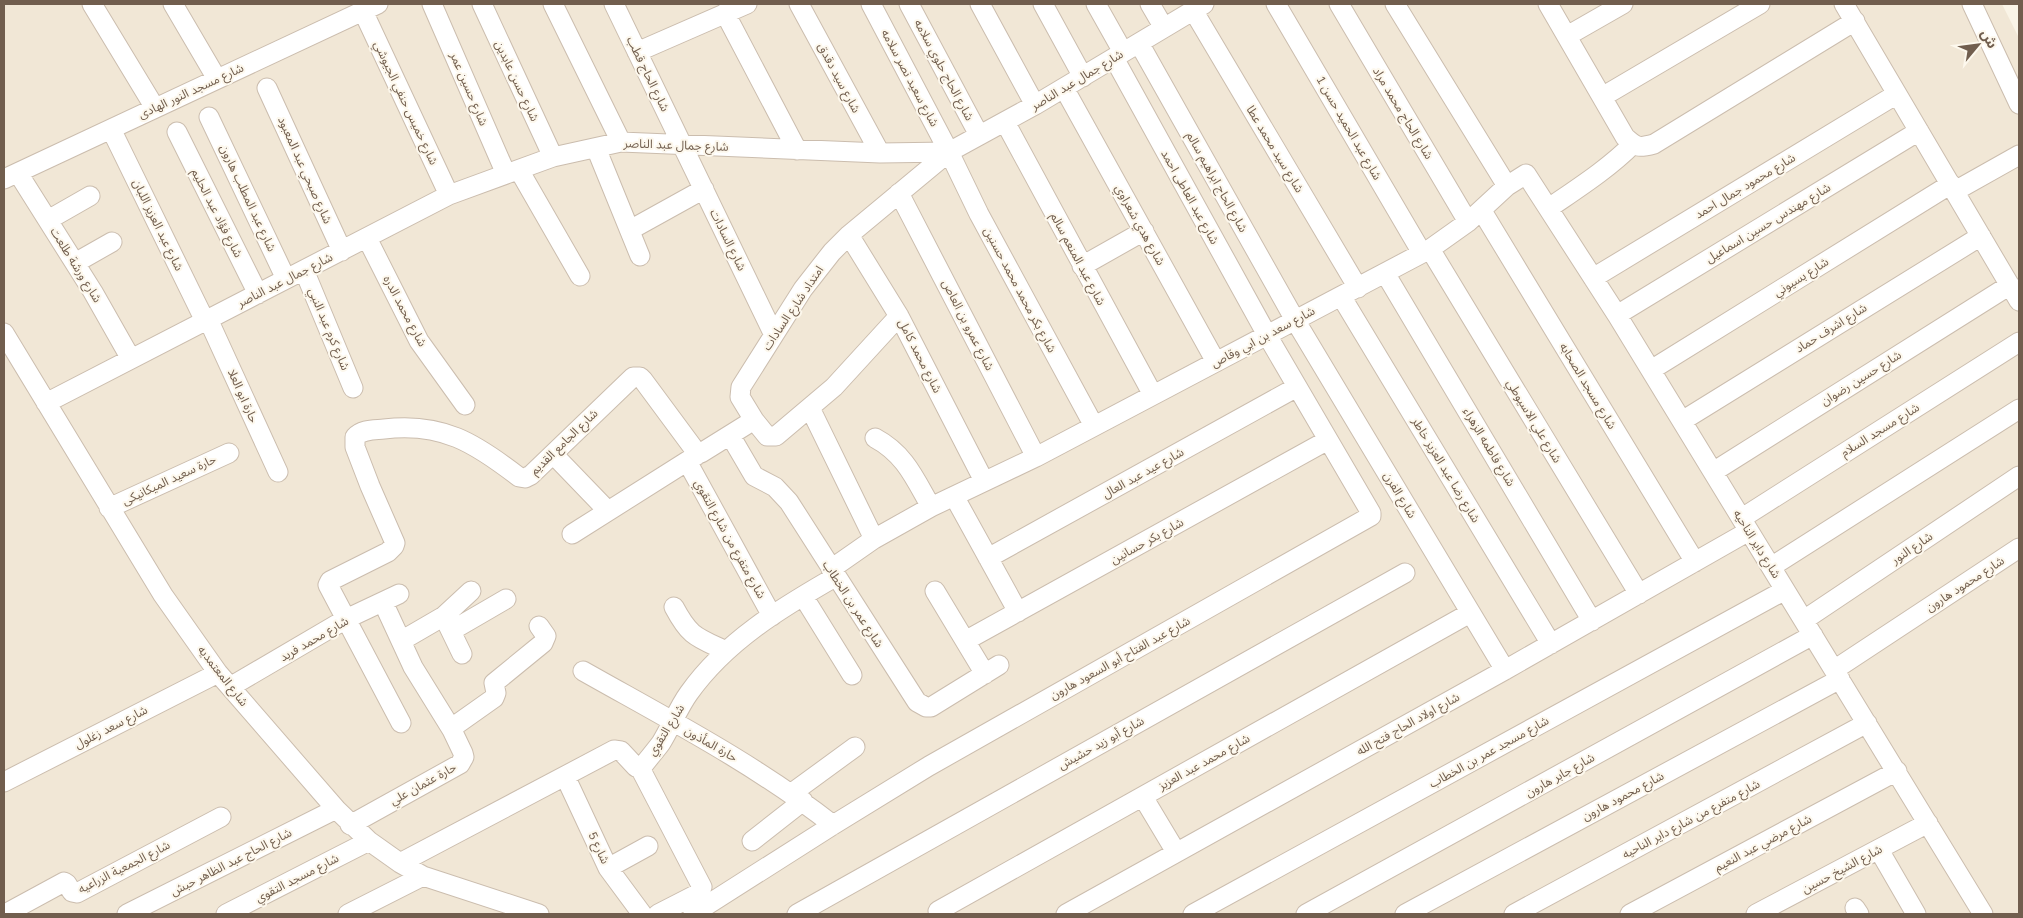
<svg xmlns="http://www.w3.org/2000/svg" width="2023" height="918" font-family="Helvetica,'Noto Sans Arabic',sans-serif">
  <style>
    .residential { fill: #f1e7d6 }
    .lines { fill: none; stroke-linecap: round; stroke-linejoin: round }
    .minor-casing { stroke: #cbbdae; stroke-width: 21 }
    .minor { stroke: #fff; stroke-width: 19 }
    .labels { text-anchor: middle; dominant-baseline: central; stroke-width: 4; stroke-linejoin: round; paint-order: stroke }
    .street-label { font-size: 12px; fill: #715e4e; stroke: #fdf8ed }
  </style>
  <rect width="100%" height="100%" fill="#faf4e7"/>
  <!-- residential -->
  <path class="residential" d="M4 4H2002L2019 38V914H4Z"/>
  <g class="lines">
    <!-- minor casing -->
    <g class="minor-casing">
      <path id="minor" d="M92 4 155 108
        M173 4 217 79
        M432 4 506 174
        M482 4 553 157
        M553 4 621 142
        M614 4 774 335
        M799 4 880 153
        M871 4 949 152 979 214 1094 426
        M909 4 979 135
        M980 4 1035 105
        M1043 4 1083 77
        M1096 4 1123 52
        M1150 4 1164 28
        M1276 4 1422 253
        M1339 4 1468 222
        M1395 4 1507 186
        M1548 4 1625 137C1637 148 1639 148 1654 144L1855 21
        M1844 4 2019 301
        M1972 4 2019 104
        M1193 10 1358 288
        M363 11 449 195
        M725 13 797 150
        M1567 36 1623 4
        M1139 43 1295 320 1505 670
        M637 52 747 4
        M267 88 342 251
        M1064 88 1216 362
        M1602 97 1760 4
        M209 117 286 279
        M1005 122 1153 395
        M111 129 205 321
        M177 132 258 294
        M596 148 640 256
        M519 170 580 276
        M18 173 93 292 131 359
        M4 179 378 4
        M1955 191 2019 155
        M899 193 1036 457
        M1549 208C1578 188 1608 169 1633 144
        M1482 211 1695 562
        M48 220 90 196
        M630 230 704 189
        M849 235 899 316 984 481
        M367 238 419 341 465 405
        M1430 249 1639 594
        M75 263 112 242
        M1082 266 1144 231
        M304 270 353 388
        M1385 273 1592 621
        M1593 278 1897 94
        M1341 296 1551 644
        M1617 315 1919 131
        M899 316 834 387 776 436H767L754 420 740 397 741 387 803 289 832 252 849 235 949 152
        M208 319 278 472
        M4 333 163 595 218 673 336 809 369 841 400 863 423 876 539 914
        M1651 370 1951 184
        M46 403 449 195 553 157 621 142 880 153 949 152 1035 105 1204 4
        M810 408 874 539
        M1682 421 1981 236
        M730 435 754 476 775 487 789 502 917 702 926 707H931L999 665
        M875 438C905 454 915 479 931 507
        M553 454 608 511
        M688 463 772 616
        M1713 472 2010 285
        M954 496 1018 612
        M109 508 229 453
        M1742 518 2019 342
        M572 534 697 455
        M988 558 1297 387
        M1771 567 2019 409
        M831 569 874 539 931 507 1036 457 1430 249 1468 222 1507 186 1526 174 1617 315 1983 914
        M935 591 985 674
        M803 596 852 675
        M383 602 413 667 452 730
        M674 607C690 637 696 637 726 651
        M445 619 462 654
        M1804 620 2019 476
        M451 631 506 599
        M401 641 444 616 471 591
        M965 641 1328 440
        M1834 670 2019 548
        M583 671C668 719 755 764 833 825
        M230 687 346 619 399 594
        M401 723 328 585 330 581 388 552 394 546 395 543 370 486 355 447V437C362 429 374 430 384 429 442 422 475 443 519 477L525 478 531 475 633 377H640L643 380 697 453H701L754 420
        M640 768 702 887 699 893 658 914
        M565 776 608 868 642 914
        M4 782 218 673
        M792 793 855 747
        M1143 797 1176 852
        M350 825 460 764 464 757 463 753 452 730 453 727 494 698 496 693 494 683 543 643 546 636 539 626
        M752 841 803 801
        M1879 850 1916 914
        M400 863 614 750 621 751 636 767H642C648 759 655 751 661 743 671 727 678 708 689 693 726 641 781 608 835 577
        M608 868 648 846
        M1855 908 1859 914
        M938 911 1470 613
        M5 914 64 882 67 884 72 892 77 893 221 817
        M127 914 336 809
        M226 914 369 841
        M348 914 423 876
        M693 914 833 825 929 766 1371 516V513L1267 335 1114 58
        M797 914 1405 573
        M1066 914 1505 670 1749 531
        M1193 914 1785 590
        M1306 914 1813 635
        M1405 914 1840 679
        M1514 914 1867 723
        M1630 914 1897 771
        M1756 914 1928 823"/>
    </g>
    <!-- minor -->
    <use href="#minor" class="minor"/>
  </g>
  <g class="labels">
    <!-- street labels -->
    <g class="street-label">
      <text transform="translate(944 70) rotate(62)">شارع الحاج حلوي سلامه</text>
      <text transform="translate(648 74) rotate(64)">شارع الحاج قطب</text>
      <text transform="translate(839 78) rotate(62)">شارع سيد دقدق</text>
      <text transform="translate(910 78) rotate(62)">شارع سعيد نصر سلامه</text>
      <text transform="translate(1077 80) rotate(-31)">شارع جمال عبد الناصر</text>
      <text transform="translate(517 81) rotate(65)">شارع حسن عابدين</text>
      <text transform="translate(469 89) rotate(67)">شارع حسين عمر</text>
      <text transform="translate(191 91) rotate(-25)">شارع مسجد النور الهادى</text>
      <text transform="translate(406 103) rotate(65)">شارع خميس حنفي الجيوشي</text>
      <text transform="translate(1403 113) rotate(59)">شارع الحاج محمد مراد</text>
      <text transform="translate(1349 128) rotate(60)">شارع عبد الحميد حسن 1</text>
      <text transform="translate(676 145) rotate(2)">شارع جمال عبد الناصر</text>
      <text transform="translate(1275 149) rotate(59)">شارع سيد محمد عطا</text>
      <text transform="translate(305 170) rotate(66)">شارع صبحي عبد المعبود</text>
      <text transform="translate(1217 182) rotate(61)">شارع الحاج ابراهيم سالم</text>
      <text transform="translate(1745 186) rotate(-31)">شارع محمود جمال احمد</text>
      <text transform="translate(1190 197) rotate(61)">شارع عبد العاطى احمد</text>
      <text transform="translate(248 198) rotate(65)">شارع عبد المطلب هارون</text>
      <text transform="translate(217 213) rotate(63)">شارع فؤاد عبد الحليم</text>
      <text transform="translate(1768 223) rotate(-31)">شارع مهندس حسين اسماعيل</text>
      <text transform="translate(158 225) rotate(64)">شارع عبد العزيز اللبان</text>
      <text transform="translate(1140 225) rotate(61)">شارع هدي شعراوي</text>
      <text transform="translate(728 240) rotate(64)">شارع السادات</text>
      <text transform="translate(1078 259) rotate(62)">شارع عبد المنعم سالم</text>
      <text transform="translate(76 265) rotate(58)">شارع ورشة طلعت</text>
      <text transform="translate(1801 277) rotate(-32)">شارع بسيوني</text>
      <text transform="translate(285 280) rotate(-27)">شارع جمال عبد الناصر</text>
      <text transform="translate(1020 290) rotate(62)">شارع بكر محمد محمد حسنين</text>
      <text transform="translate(793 308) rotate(-56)">امتداد شارع السادات</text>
      <text transform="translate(405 311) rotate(62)">شارع محمد الدره</text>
      <text transform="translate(968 325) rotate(63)">شارع عمرو بن العاص</text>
      <text transform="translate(1831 328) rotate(-32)">شارع اشرف حماد</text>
      <text transform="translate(329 329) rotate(67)">شارع كرم عبد النبي</text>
      <text transform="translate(1263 337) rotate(-28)">شارع سعد بن ابي وقاص</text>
      <text transform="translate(920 356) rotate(63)">شارع محمد كامل</text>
      <text transform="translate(1861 378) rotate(-32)">شارع حسين رضوان</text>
      <text transform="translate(1588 386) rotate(59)">شارع مسجد الصحابه</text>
      <text transform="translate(243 396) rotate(66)">حارة ابو العلا</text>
      <text transform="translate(1534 421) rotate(59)">شارع علي الاسيوطي</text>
      <text transform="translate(1880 430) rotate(-32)">شارع مسجد السلام</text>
      <text transform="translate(564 442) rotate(-44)">شارع الجامع القديم</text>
      <text transform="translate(1489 447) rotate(59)">شارع فاطمه الزهراء</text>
      <text transform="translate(1446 470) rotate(59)">شارع رضا عبد العزيز خاطر</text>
      <text transform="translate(1143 473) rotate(-29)">شارع عيد عبد العال</text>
      <text transform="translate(169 480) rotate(-25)">حارة سعيد الميكانيكى</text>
      <text transform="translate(1400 495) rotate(59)">شارع الفرن</text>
      <text transform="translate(730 539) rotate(61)">شارع متفرع من شارع التقوي</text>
      <text transform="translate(1147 541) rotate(-29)">شارع بكر حسانين</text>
      <text transform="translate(1757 544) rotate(58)">شارع داير الناحيه</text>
      <text transform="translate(1912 548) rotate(-34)">شارع النور</text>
      <text transform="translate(1965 584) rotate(-33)">شارع محمود هارون</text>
      <text transform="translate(853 604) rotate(57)">شارع عمر بن الخطاب</text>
      <text transform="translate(314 639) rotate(-30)">شارع محمد فريد</text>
      <text transform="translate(1120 658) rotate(-29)">شارع عبد الفتاح أبو السعود هارون</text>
      <text transform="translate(223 676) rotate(52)">شارع المعتمديه</text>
      <text transform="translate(1408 724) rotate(-29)">شارع اولاد الحاج فتح الله</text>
      <text transform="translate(111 727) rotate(-27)">شارع سعد زغلول</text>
      <text transform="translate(666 730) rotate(-58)">شارع التقوي</text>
      <text transform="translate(1101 743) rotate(-29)">شارع أبو زيد حشيش</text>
      <text transform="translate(711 744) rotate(30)">حارة المأذون</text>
      <text transform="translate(1489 752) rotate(-29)">شارع مسجد عمر بن الخطاب</text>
      <text transform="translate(1204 762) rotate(-29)">شارع محمد عبد العزيز</text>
      <text transform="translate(1560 775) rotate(-29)">شارع جابر هارون</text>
      <text transform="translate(423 784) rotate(-29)">حارة عثمان علي</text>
      <text transform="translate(1623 796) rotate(-28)">شارع محمود هارون</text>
      <text transform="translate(1691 819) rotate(-28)">شارع متفرع من شارع داير الناحيه</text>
      <text transform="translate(1763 843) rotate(-28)">شارع مرضي عبد النعيم</text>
      <text transform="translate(599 848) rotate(65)">شارع 5</text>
      <text transform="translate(231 862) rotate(-27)">شارع الحاج عبد الظاهر حبش</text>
      <text transform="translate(124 867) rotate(-27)">شارع الجمعية الزراعيه</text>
      <text transform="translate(1842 869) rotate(-28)">شارع الشيخ حسين</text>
      <text transform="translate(297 878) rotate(-27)">شارع مسجد التقوي</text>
    </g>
  </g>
  <!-- border -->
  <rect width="2023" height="918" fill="none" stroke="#715e4e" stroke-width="10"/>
  <!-- north arrow -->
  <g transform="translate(1978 45) rotate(61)" stroke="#fdf8ed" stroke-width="4" paint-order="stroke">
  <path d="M0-4L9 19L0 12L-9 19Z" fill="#715e4e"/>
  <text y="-8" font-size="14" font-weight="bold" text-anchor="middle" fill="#715e4e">ش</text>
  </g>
</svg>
